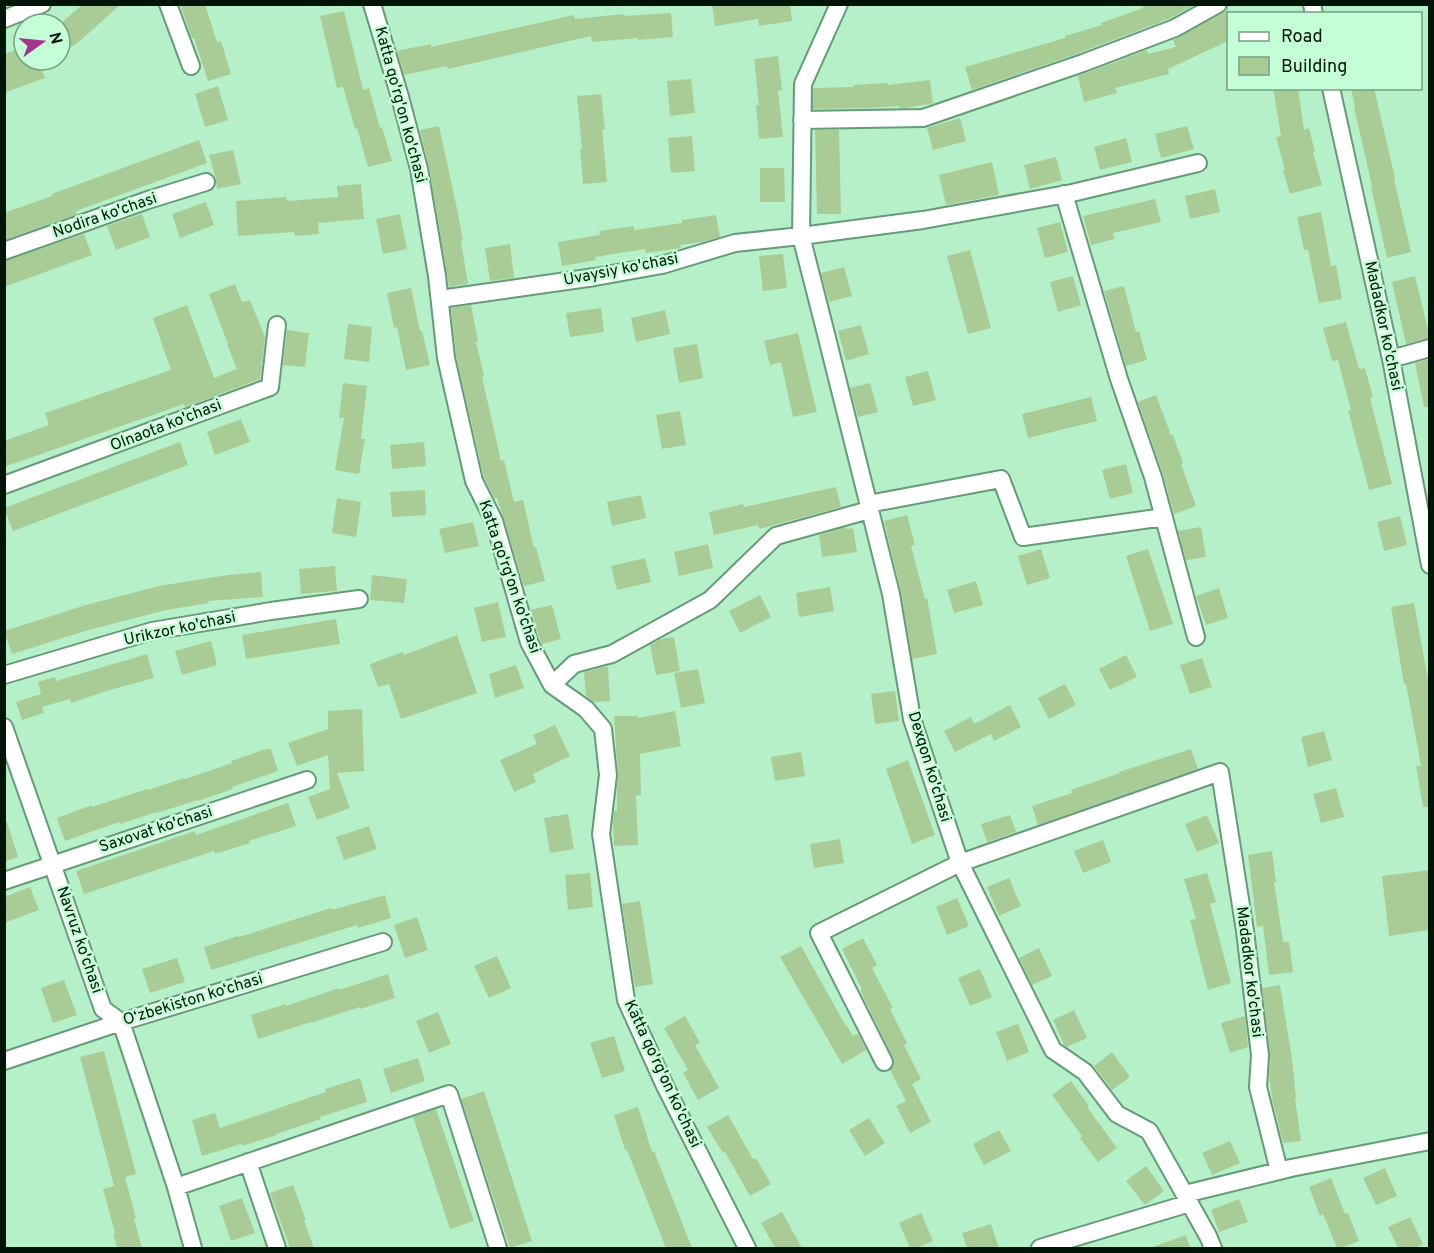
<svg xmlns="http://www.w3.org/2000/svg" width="1434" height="1253" font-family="Overpass,sans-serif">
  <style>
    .building { fill: #a9cc97 }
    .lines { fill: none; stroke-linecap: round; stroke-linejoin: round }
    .minor-casing { stroke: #649c78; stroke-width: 20 }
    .minor { stroke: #fff; stroke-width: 16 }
    .labels { text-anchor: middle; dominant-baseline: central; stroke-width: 5; stroke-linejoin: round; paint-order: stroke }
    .street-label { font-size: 16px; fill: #001407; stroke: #c3fed6 }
  </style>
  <rect width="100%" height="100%" fill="#b6f0c9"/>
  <!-- building -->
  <path class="building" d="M83 4H121L81 40 60 55V24Z
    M180 4H205L217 42 221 41 231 74 208 81 194 38H192Z
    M712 4H790L792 21 759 26 758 19 715 26Z
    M1142 4H1196L1171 18 1079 53 972 90 965 67 1065 38V36L1102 25 1101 23 1143 8Z
    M1228 4V41L1168 69 1169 74 1115 88 1117 93 1084 102 1078 76 1147 50 1148 54 1176 47 1173 40 1223 13 1227 10Z
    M344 11 363 90 369 88 380 128 382 127 392 161 368 167 357 128 355 129 343 87 337 88 320 16Z
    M671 13 673 37 638 40V38L592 42 591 36 448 69 447 66 404 75 397 51 431 44V47L574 15 575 19 624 14 625 16Z
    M24 47V60H53L41 69 45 78 4 93V54Z
    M778 56 782 90 778 91 783 137 759 139 756 105H759L754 59Z
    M691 79 695 113 670 116 667 81Z
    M930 80 933 103 930 104 905 108H899V106L867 108 813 109V88L854 87V85L888 83V85Z
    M218 86 228 120 205 127 195 94Z
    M1273 88H1298L1304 130 1309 128 1315 152H1313L1322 185 1290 194 1283 171 1285 170 1276 137 1281 136Z
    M1351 88H1374L1395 178 1394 179 1411 252 1387 258 1371 187 1372 186 1354 107H1355Z
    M601 94 605 129H602L607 182 583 184 580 149H582L577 96Z
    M960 118 966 141 933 150 927 128Z
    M439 126 456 204 463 240 461 241 468 284 449 287 429 167 420 130Z
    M1187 126 1194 149 1161 158 1155 134Z
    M815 130H839L841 214H817Z
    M692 136 695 171 671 173 668 138Z
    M1126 138 1132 162 1100 170 1094 147Z
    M199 140 207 163 76 211 77 214 4 240V213L52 196V194Z
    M233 150 241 184 217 189 216 179 209 155Z
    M1056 157 1062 180 1030 189 1024 165Z
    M992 162 999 195 946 205 939 175Z
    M760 168H784L785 202H760Z
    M361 184 364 219 318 223 319 234 295 236 294 232 238 236 236 201 286 197 287 201 338 197 337 186Z
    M1215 189 1220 212 1190 219 1185 196Z
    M1155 199 1161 222 1113 233 1114 239 1091 245 1083 216Z
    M206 202 214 225 180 238 172 214Z
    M1321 212 1331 266 1336 265 1342 299 1319 303 1308 250H1304L1297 217Z
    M142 214 150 237 116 250 107 226Z
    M400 214 407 249 383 254 376 219Z
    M716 215 720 237 702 242 680 245 681 248 646 253 645 249 595 257 596 260 562 266 558 242 600 235 599 231 634 226V230L682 223V220Z
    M1060 222 1068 252 1045 258 1037 228Z
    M84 234 92 255 4 287V261Z
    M510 244 514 278 490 281 485 248Z
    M970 250 991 328 968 334 947 256Z
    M783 254 787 288 763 291 759 256Z
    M844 267 852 296 829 302 821 273Z
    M1073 276 1081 305 1058 312 1050 282Z
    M1415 276 1430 338 1406 344 1392 282Z
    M235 284 242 302 250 300 265 337 262 363 260 362 262 366 260 379 185 407 184 404 4 467V441L49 425 45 413 171 370 153 318 187 305 214 378 237 369 227 344H228L209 294Z
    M1124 286 1136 332 1139 331 1147 360 1126 366 1104 291Z
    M411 288 420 331H422L430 365 406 370 397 327 394 328 387 293Z
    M471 305 478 341 476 342 484 376 482 377 501 461 504 460 514 502 523 500 534 548 536 547 545 581 524 586 497 498H494L484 477 456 356 451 308Z
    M601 308 604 332 570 337 566 313Z
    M665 310 670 334 636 342 631 318Z
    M1346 322 1359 369 1365 368 1373 397 1370 398 1392 484 1369 490 1348 410H1351L1338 360 1332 361 1323 328Z
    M348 324 372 327 369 362 344 359Z
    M861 325 869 354 846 361 838 331Z
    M287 330 309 333 305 367 283 365Z
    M798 333 817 412 793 417 781 362 770 365 764 341Z
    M697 344 703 378 679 383 673 348Z
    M1430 359V407H1424L1415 363Z
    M928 371 936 400 913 406 905 377Z
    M343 383 367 386 361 439H365L359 474 335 470 344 418H339Z
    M870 383 878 412 858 417 850 388Z
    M1156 395 1171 435H1173L1183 463 1181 464 1196 506 1174 514 1163 474 1138 402Z
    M1091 397 1097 421 1028 438 1022 414Z
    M680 411 686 445 662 449 656 415Z
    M241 419 250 442 215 455 207 432Z
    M180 442 188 465 13 531 4 508Z
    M424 442 426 466 392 469 390 445Z
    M1126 464 1133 493 1110 499 1102 470Z
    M836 487 841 507 759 529 758 525 714 535 709 512 743 504 744 507Z
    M425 490 426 515 392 517 390 492Z
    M641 495 646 518 612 526 607 502Z
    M337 498 361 502 356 537 332 533Z
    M907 515 915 545 911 546 925 599 927 598 937 654 912 659 901 592 884 521Z
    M1400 516 1407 545 1384 551 1377 522Z
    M473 522 479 546 445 553 439 529Z
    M845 527 846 529 853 528 857 552 822 557 819 535Z
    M1201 527 1206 557 1186 560 1178 531Z
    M708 544 713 568 679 576 674 552Z
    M1041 549 1050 578 1027 585 1018 556Z
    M1148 549 1173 624 1150 631 1126 556Z
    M645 558 651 582 617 590 611 566Z
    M335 566 337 591 301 594 299 569Z
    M261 572 263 597 208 601 209 603 166 610 85 631 12 654 4 631 86 605 159 586 228 575Z
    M372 575 407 579 404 603 370 600Z
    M976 581 983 605 954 613 947 590Z
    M830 587 834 611 799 617 796 593Z
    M1219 588 1228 618 1206 625 1196 596Z
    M760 595 771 617 740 633 729 611Z
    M498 602 506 637 482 642 474 608Z
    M1414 603 1430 690V807H1423L1416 766H1421L1406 684H1404L1391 607Z
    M552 605 561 639 542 644 539 638 531 610Z
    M336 619 340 644 246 659 242 635Z
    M457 635 477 693 401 719 389 684 378 687 370 664 403 652 404 655Z
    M674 637 680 671 656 675 650 645 661 639Z
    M211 641 217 665 182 675 175 651Z
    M147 654 154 678 106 691 71 703 70 699 42 707 44 713 22 720 16 702 41 694 38 682 55 677 56 681Z
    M1126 655 1137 677 1110 690 1099 669Z
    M1202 658 1212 687 1190 694 1180 665Z
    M516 665 524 688 495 698 489 674Z
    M605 667H608L610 701 594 702 586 696 584 672Z
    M698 669 705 703 681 708 674 673Z
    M1065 684 1076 705 1049 719 1038 698Z
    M895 691 899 721 875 724 871 694Z
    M1010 705 1021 727 994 741 991 734 955 752 944 731 971 717 974 724Z
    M362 709 364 771 337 773 350 808 317 820 308 797 330 789 328 755 297 766 288 743 328 729V711Z
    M675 711 681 746 640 754 641 795 636 796 638 845 614 846 613 823 614 811H617V792L618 776 614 716H638V718Z
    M555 725 570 756 533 774 536 782 514 792 500 760 537 744 533 735Z
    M1324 731 1332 760 1308 767 1301 737Z
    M266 749H271L278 771 232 787 233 789 198 801V800L157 813V812L120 824 119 822 65 841 57 818 92 805V807L147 789 148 790 184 778 185 779 232 763 231 761Z
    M1191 749 1198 769 1038 825 1032 806 1072 793 1071 790 1120 773 1119 772Z
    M801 752 805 776 775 781 771 757Z
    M908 760 935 835 912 844 886 769Z
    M1336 788 1344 817 1321 823 1313 794Z
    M288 803 296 826 249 841 250 843 215 854 214 851 84 894 76 871 195 831 196 835Z
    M568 814 574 849 550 853 544 818Z
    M1010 815 1016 832 987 842 981 824Z
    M1207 815 1219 843 1197 852 1185 824Z
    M7 822 18 857 4 862V823Z
    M369 826 377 849 344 860 336 837Z
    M840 839 844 863 814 868 810 844Z
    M1103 840 1111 862 1083 873 1074 851Z
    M1272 851 1276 882H1274L1283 942H1289L1293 972 1269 975 1263 926 1257 927 1248 855Z
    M1430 870V930L1389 936 1382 876Z
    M590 873 593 907 568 910 565 875Z
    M1207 873 1216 902 1210 904 1231 983 1208 990 1190 920 1196 919 1184 879Z
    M1009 878 1021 906 999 916 987 887Z
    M30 887 39 910 4 923V897Z
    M385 895 391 918 358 928 357 925 211 970 204 947 238 936 239 937 331 908 332 910Z
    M957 898 969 926 947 935 936 907Z
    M640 901 653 984 635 987 622 904Z
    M417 917 428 950 405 958 394 925Z
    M863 938 877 965 872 968 893 1008 890 1009 907 1043 904 1045 921 1079 912 1084 931 1122 910 1133 896 1106 906 1101 890 1070 894 1063 893 1057 860 990 862 989 842 949Z
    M801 946 846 1026H847L853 1036 858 1034 866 1050 842 1064 780 957Z
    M1039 948 1052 976 1032 985 1019 958Z
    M497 956 511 988 489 998 474 966Z
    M177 958 185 982 150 993 142 969Z
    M980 969 992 997 970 1006 958 978Z
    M388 974 395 998 360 1009V1007L311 1023V1022L258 1039 251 1015 286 1004V1006L339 988V990Z
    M64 980 77 1015 53 1023 41 988Z
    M1280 985 1292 1059 1296 1098H1295L1301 1141 1283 1143 1273 1103 1269 1078 1270 1054 1262 988Z
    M1074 1010 1087 1038 1067 1047 1064 1045 1053 1020Z
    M438 1012 451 1044 429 1053 416 1021Z
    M685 1016 700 1043 695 1045 719 1088 698 1100 683 1073 688 1070 664 1028Z
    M1245 1016 1248 1047 1230 1053 1221 1023Z
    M1018 1024 1029 1052 1007 1061 996 1032Z
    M614 1036 625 1071 602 1078 590 1043Z
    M104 1051 136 1174 125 1177 136 1218 134 1219 142 1248H117L113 1233H115L103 1189 114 1186 80 1057Z
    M1112 1052 1130 1077 1112 1090 1094 1066Z
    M418 1058 425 1081 391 1093 383 1069Z
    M360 1078 367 1102 320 1117 321 1119 276 1134 277 1135 242 1146 241 1144 202 1156 192 1120 215 1113 220 1128 326 1092 325 1089Z
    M1071 1081 1089 1106 1087 1107 1117 1148 1098 1162 1080 1138 1082 1136 1052 1095Z
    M484 1091 532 1241 510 1248 461 1099Z
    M638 1107 652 1152 654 1151 692 1248H666L627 1150H625L614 1115Z
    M436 1109 474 1221 450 1229 413 1117Z
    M728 1115 753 1159 756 1158 771 1184 750 1196 725 1152 723 1153 707 1127Z
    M869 1118 885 1143 865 1156 849 1130Z
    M999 1130 1011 1151 984 1165 973 1144Z
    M1230 1141 1240 1163 1212 1175 1202 1153Z
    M1146 1166 1164 1191 1145 1205 1126 1181Z
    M1385 1168 1397 1196 1376 1205 1363 1178Z
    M1331 1178 1345 1214 1348 1213 1359 1241 1341 1248H1337L1323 1214 1320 1216 1309 1187Z
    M293 1185 306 1220 304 1221 314 1248H290L270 1193Z
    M242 1198 255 1233 231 1241 219 1206Z
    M1239 1199 1248 1222 1219 1232 1211 1210Z
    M782 1212 802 1248H775L761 1223Z
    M921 1213 933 1241 916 1248H910L899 1223Z
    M1410 1217 1423 1244 1414 1248H1398L1388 1227Z
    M991 1224 999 1248H967L962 1233Z
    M1186 1235 1190 1248H1152V1247Z"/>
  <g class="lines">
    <!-- minor casing -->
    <g class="minor-casing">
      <path id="minor" d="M168 4 191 66
        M372 4 400 97 419 169 437 276 446 358 474 481 494 521 529 642 552 685 586 709 603 729 608 775 601 834 626 1000 665 1086 747 1248
        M839 4 803 84 801 236 823 322 891 594 912 719 960 863 1053 1050 1085 1072 1117 1114 1149 1131 1208 1236 1213 1248
        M1312 4 1314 14
        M4 19 42 4
        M1331 88 1391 359 1430 565
        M802 120 923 118 1083 63 1175 28 1218 4
        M1064 194 1119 379 1153 477 1196 637
        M4 251 148 200 206 182
        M440 299 595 277 662 265 735 243 801 236 923 220 1072 193 1198 163
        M1391 359 1430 348
        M4 485 270 387 277 325
        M868 504 1001 479 1023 537 1164 517
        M4 675 152 631 271 611 359 599
        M552 685 574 664 612 654 710 600 776 536 869 510
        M4 727 103 1009 121 1022 176 1187 193 1248
        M4 881 307 780
        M4 1061 121 1022 383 942
        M884 1062 819 933 960 863 1220 772 1245 931 1260 1055 1258 1087 1279 1171
        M248 1162 277 1248
        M176 1187 449 1094 498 1248
        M1185 1194 1291 1168 1430 1141
        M1040 1248 1190 1203"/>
    </g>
    <!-- minor -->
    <use href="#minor" class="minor"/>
  </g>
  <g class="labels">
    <!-- street labels -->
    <g class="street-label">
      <text transform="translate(400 105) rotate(75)">Katta qo'rg'on ko'chasi</text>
      <text transform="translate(105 216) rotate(-19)">Nodira ko'chasi</text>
      <text transform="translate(621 270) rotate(-11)">Uvaysiy ko'chasi</text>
      <text transform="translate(1383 326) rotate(78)">Madadkor ko'chasi</text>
      <text transform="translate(166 426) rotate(-21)">Olnaota ko'chasi</text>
      <text transform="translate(509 577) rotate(71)">Katta qo'rg'on ko'chasi</text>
      <text transform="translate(180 629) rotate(-12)">Urikzor ko'chasi</text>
      <text transform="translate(929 767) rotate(73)">Dexqon ko'chasi</text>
      <text transform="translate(156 830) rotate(-18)">Saxovat ko'chasi</text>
      <text transform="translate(79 940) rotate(71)">Navruz ko'chasi</text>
      <text transform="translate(1249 972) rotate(83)">Madadkor ko'chasi</text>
      <text transform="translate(193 1000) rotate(-17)">O‘zbekiston ko‘chasi</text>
      <text transform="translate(662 1074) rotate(65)">Katta qo'rg'on ko'chasi</text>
    </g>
  </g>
  <!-- border -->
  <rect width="1434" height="1253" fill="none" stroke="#001407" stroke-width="12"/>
  <!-- legend -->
  <rect x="1227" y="12" width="195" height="78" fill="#c3fed6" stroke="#75a083" stroke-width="1.5"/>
  <rect x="1239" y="32" width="30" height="9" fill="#ffffff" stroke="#75a083" stroke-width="1.5"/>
  <text x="1281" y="42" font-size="18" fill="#001407">Road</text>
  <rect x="1239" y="57" width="30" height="18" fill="#a9cc97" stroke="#75a083" stroke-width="1.5"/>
  <text x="1281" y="72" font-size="18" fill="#001407">Building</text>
  <!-- north arrow -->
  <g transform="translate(42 42) rotate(75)"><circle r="28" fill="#c3fed6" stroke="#75a083" stroke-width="1.5"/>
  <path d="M0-4.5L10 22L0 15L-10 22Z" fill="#a43492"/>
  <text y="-9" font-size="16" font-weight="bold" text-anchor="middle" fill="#001407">N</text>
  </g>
</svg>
